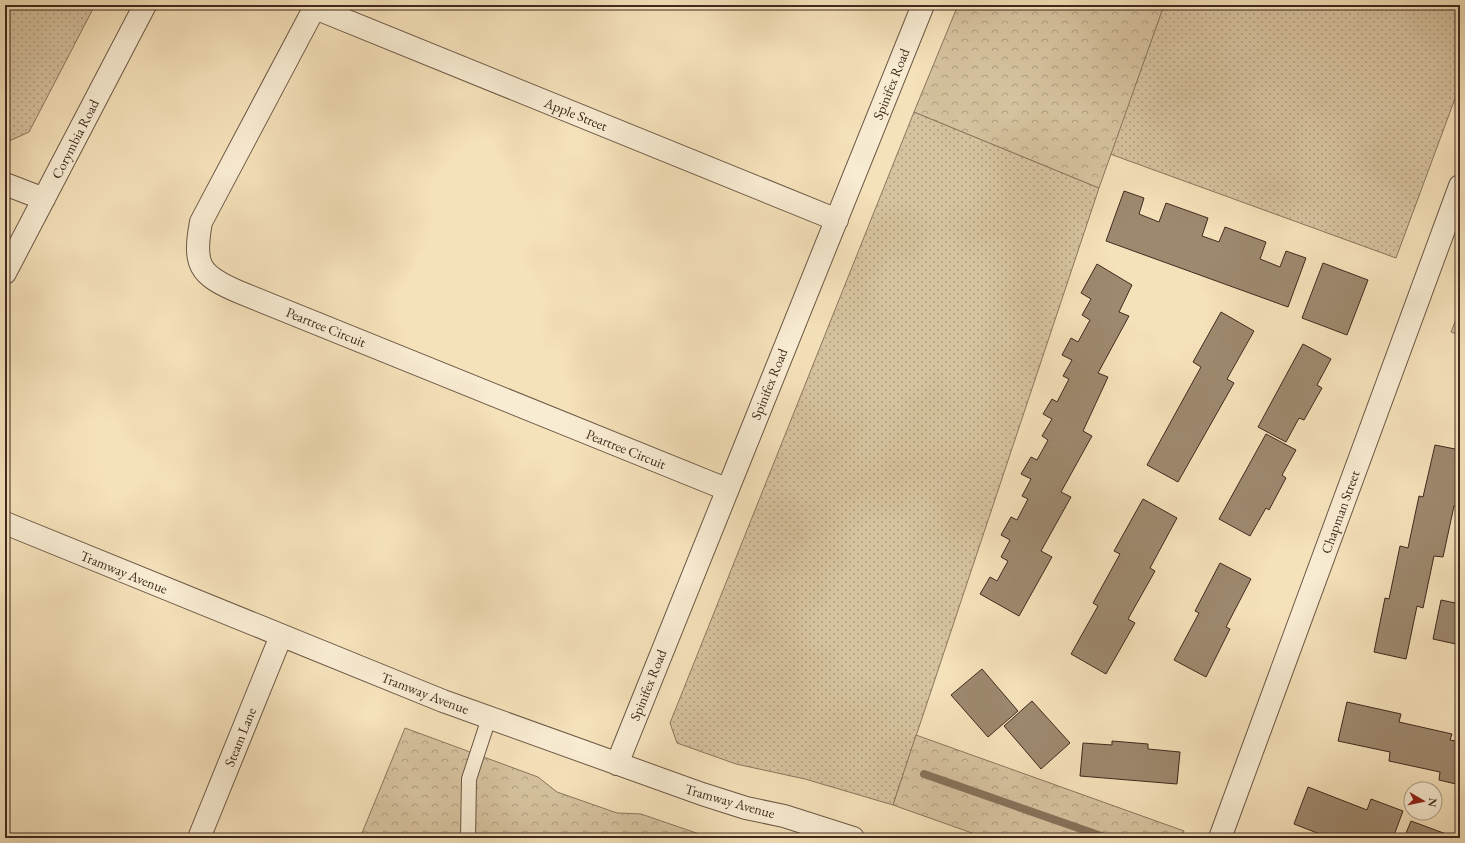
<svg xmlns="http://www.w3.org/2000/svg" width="1465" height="843" font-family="'EB Garamond',serif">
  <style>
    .grass { fill: url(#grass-dots); stroke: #8a765e }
    .park { fill: url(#park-crowns); stroke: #8a765e }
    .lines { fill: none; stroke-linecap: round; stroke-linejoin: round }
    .stream { stroke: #87735c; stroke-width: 8 }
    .building { fill: #9e896f; stroke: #3f2a1e }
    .lane-casing { stroke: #6c5845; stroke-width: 16 }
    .street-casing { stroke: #6c5845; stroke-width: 24 }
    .lane { stroke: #f8ecd2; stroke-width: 14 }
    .street { stroke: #f8ecd2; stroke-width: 22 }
    .labels { text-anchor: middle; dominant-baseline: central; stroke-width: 3.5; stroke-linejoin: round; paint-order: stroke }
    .street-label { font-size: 14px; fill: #3f2a1e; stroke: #f8ecd2 }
  </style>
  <defs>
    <pattern id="grass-dots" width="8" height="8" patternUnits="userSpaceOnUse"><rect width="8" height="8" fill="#d6c29f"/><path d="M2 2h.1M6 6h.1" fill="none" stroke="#af9e81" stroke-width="1.8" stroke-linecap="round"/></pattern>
    <pattern id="park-crowns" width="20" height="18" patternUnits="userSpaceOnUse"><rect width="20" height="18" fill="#d6c29f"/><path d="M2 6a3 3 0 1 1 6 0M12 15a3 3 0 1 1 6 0" fill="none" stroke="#af9e81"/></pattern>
  </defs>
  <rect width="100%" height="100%" fill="#f5e1ba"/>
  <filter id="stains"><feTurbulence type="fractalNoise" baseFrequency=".005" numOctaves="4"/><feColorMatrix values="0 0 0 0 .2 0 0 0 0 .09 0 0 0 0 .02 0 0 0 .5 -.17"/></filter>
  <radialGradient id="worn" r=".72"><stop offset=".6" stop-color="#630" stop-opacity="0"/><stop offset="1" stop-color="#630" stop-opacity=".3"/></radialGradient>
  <!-- grass -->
  <path class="grass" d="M5 5H95L29 132 7 142 5 141Z
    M1164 5H1460V85L1396 258 1110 154Z
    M914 112 1099 188 893 805 805 779 736 764 677 743 670 723Z"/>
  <!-- park -->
  <path class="park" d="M958 5H1164L1099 188 914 112Z
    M1460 309V335L1451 332Z
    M405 728 538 777 557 792 617 813 641 814 711 838H360Z
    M916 735 1184 831 1182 838H986L893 805Z"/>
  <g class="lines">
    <!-- stream -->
    <path class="stream" d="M924 774 1107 838"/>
  </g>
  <!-- building -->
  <path class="building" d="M1124 191 1144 198 1139 214 1159 222 1166 203 1208 218 1202 236 1219 242 1225 227 1266 242 1260 259 1280 267 1286 251 1306 258 1288 307 1106 241Z
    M1323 263 1368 280 1347 335 1302 318Z
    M1097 264 1132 285 1119 312 1129 316 1098 373 1108 377 1083 431 1092 436 1061 492 1071 497 1041 551 1052 557 1019 616 980 594 990 577 997 581 1008 561 1001 557 1010 540 1001 535 1011 517 1017 520 1028 499 1022 496 1031 479 1021 474 1031 457 1037 460 1048 440 1042 436 1052 419 1043 414 1052 399 1057 402 1069 379 1063 376 1072 360 1062 355 1071 338 1078 342 1090 320 1082 315 1091 299 1081 293Z
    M1221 312 1254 331 1227 379 1234 383 1178 482 1147 465 1201 367 1193 362Z
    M1303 344 1331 359 1317 385 1322 388 1304 420 1299 418 1286 442 1258 427Z
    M1266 434 1296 450 1282 475 1286 478 1269 510 1266 508 1250 536 1219 519Z
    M1435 445 1460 450 1459 507 1454 506 1443 557 1434 556 1423 608 1417 606 1406 659 1374 652 1385 598 1389 599 1400 546 1408 548 1419 496 1423 497Z
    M1143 499 1177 518 1150 568 1155 571 1128 619 1135 623 1106 674 1071 654 1098 606 1093 603 1120 554 1114 551Z
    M1220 563 1251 579 1226 627 1230 629 1206 677 1174 660 1199 613 1195 611Z
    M1441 600 1460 604V645L1433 639Z
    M982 669 1018 711 988 737 951 695Z
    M1032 701 1070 743 1041 769 1004 726Z
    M1347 702 1401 714 1399 722 1452 734 1450 740 1460 742V785L1439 780 1440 772 1389 761 1390 752 1338 741Z
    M1112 741 1148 744V749L1180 752 1177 784 1080 776 1083 743 1112 745Z
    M1308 787 1367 810 1371 799 1403 811 1393 838H1330L1294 824Z
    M1411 821 1457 838H1404Z"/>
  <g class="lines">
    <!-- lane casing -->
    <g class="lane-casing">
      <path id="lane" d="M468 838 469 779 489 718"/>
    </g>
    <!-- street casing -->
    <g class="street-casing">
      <path id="street" d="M316 5 201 222C193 265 199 275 239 292L726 489
        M315 8 837 220
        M5 184 44 199
        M5 273 145 5
        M5 523 443 701 702 794 746 808 784 816 853 838
        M617 764C718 510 822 258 923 5
        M199 838 281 636
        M1220 838 1460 186"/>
    </g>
    <!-- lane -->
    <use href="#lane" class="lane"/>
    <!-- street -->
    <use href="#street" class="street"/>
  </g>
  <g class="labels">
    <!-- street labels -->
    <g class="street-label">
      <text transform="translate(891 84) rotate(-68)">Spinifex Road</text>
      <text transform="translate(576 114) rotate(22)">Apple Street</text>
      <text transform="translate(75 139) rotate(-63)">Corymbia Road</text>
      <text transform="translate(326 327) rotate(22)">Peartree Circuit</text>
      <text transform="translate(769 384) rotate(-68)">Spinifex Road</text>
      <text transform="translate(626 449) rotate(22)">Peartree Circuit</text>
      <text transform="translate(1340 512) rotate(-70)">Chapman Street</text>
      <text transform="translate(124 572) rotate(22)">Tramway Avenue</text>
      <text transform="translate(648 685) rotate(-68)">Spinifex Road</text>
      <text transform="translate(425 693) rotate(21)">Tramway Avenue</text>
      <text transform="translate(240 737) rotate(-68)">Steam Lane</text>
      <text transform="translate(730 801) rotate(16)">Tramway Avenue</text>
    </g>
  </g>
  <!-- margin -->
  <rect width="1465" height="843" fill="none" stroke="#f5e1ba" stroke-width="20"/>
  <rect x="6" y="6" width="1453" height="831" fill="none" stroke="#3f2a1e" stroke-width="2"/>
  <rect x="10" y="10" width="1445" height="823" fill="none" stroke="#3f2a1e"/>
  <!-- north arrow -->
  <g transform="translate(1423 801) rotate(99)"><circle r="19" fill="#f8ecd2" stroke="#ae9e8a"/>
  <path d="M0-3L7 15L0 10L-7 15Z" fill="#8f2418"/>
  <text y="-6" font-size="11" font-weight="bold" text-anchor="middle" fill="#3f2a1e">N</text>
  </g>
  <rect width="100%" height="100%" filter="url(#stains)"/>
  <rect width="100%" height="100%" fill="url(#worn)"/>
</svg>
